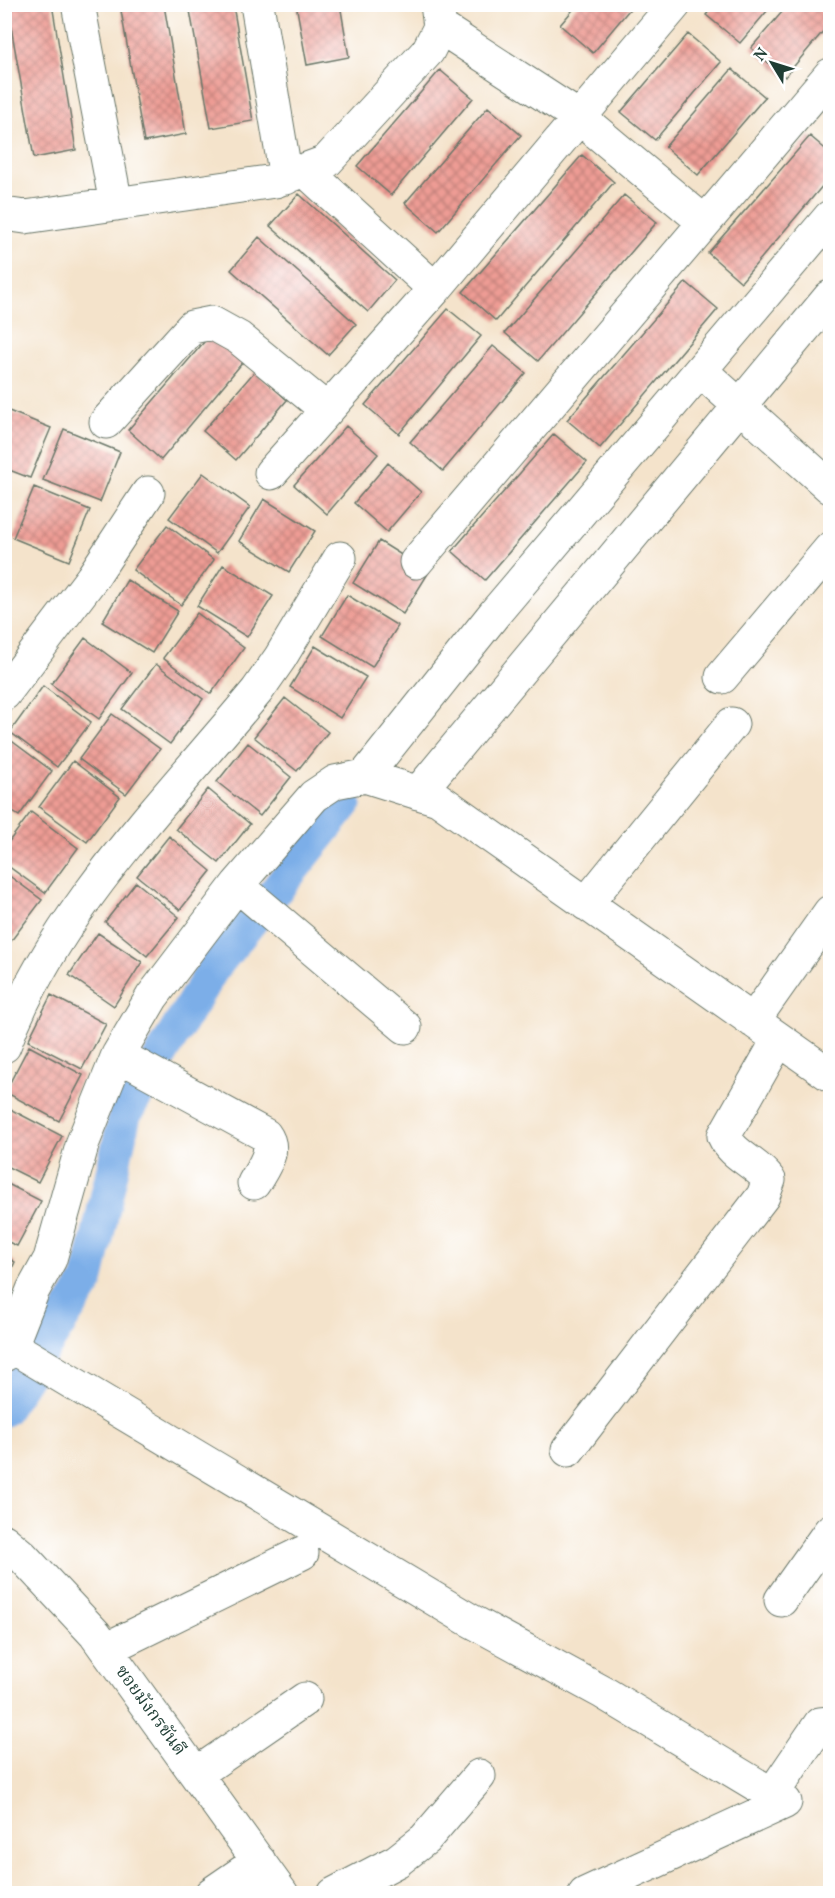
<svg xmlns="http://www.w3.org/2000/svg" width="835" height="1898" font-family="Vollkorn,'Noto Serif Thai',serif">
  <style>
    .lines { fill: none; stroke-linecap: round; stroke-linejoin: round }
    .canal { stroke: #7caee8; stroke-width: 33 }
    .building { fill: url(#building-cross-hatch) }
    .minor-casing { stroke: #6a7769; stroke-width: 35 }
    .minor { stroke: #fff; stroke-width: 33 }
    .labels { text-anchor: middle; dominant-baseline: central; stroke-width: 4.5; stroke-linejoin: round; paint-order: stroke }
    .street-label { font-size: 18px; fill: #1f3d34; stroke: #fff }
  </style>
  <defs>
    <pattern id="building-cross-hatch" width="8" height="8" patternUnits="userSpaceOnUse" patternTransform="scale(1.5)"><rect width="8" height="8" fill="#ee9c94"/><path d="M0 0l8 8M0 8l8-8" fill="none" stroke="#c0807a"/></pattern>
  </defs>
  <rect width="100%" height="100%" fill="#fff"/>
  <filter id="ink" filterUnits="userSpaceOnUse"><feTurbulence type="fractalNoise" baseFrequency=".0167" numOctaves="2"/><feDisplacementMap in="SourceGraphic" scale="12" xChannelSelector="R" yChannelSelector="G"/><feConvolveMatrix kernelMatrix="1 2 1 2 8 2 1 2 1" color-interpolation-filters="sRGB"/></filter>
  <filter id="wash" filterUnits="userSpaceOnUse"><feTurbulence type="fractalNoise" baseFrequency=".008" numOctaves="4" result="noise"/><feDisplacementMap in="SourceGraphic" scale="24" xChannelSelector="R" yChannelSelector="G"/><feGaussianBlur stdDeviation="1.35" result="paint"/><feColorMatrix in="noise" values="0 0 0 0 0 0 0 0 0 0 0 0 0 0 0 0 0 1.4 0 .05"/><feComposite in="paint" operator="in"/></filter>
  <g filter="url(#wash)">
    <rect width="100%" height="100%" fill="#f4e3cb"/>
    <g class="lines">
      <!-- canal -->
      <path class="canal" d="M4 1410 87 1282 125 1115 213 969 345 804"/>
    </g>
    <g id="blocks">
      <!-- building -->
      <path class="building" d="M7 4H52L76 150 34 158Z
        M296 4H340L349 57 307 65Z
        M578 4H634L593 53 560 25Z
        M715 4H773L740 43 706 15Z
        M789 4H830V23L785 77 751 48Z
        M120 5H164L186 134 144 142Z
        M189 5H233L253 121 211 128Z
        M688 34 721 62 655 140 621 112Z
        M732 69 765 97 698 175 665 147Z
        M440 70 473 98 391 195 357 166Z
        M488 107 521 135 438 232 405 203Z
        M810 136 830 153V177L741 282 708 253Z
        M582 155 614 182 496 321 463 292Z
        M299 194 395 280 368 312 270 226Z
        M624 195 657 222 538 361 505 333Z
        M259 237 356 324 328 355 231 270Z
        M686 282 718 309 600 448 567 420Z
        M448 309 481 336 399 434 365 405Z
        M211 334 243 362 161 460 128 430Z
        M493 346 526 373 443 471 410 442Z
        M255 371 287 400 236 460 203 431Z
        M4 409 51 428 30 478 4 468Z
        M346 426 378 454 327 514 294 485Z
        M64 429 120 452 100 502 43 480Z
        M554 434 587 462 485 580 452 551Z
        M388 463 421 492 387 532 354 503Z
        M203 473 250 507 217 553 169 518Z
        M34 487 90 510 69 561 13 538Z
        M264 499 315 531 289 572 239 541Z
        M167 525 214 560 181 605 133 570Z
        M379 541 429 572 403 614 353 583Z
        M223 565 273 596 247 637 197 606Z
        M127 580 178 611 152 653 102 622Z
        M347 595 398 626 372 667 322 636Z
        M197 613 244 648 211 694 163 658Z
        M85 638 132 673 99 719 51 684Z
        M315 646 366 677 340 718 290 687Z
        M156 664 203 699 170 744 122 709Z
        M43 686 91 722 57 767 10 732Z
        M285 698 328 732 297 771 254 737Z
        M112 714 160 749 126 794 79 759Z
        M5 736 52 771 19 816 4 806Z
        M248 743 291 777 260 816 217 782Z
        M73 761 120 797 87 842 39 807Z
        M208 789 250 824 219 863 176 829Z
        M31 812 78 848 45 893 4 863V848Z
        M169 836 211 871 180 910 137 876Z
        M4 872 42 900 8 945 4 942Z
        M136 882 179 917 147 956 105 922Z
        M98 933 142 962 114 1006 69 975Z
        M51 995 106 1024 82 1069 28 1041Z
        M29 1046 83 1075 59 1121 5 1092Z
        M8 1108 62 1136 38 1182 4 1165V1115Z
        M4 1182 41 1201 17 1246 4 1240Z
        M5 1256 15 1262 5 1283Z"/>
    </g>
  </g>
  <g filter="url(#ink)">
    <use href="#blocks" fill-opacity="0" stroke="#6a7769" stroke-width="1.5"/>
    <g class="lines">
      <!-- minor casing -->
      <g class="minor-casing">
        <path id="minor" d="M78 4 116 204
          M257 4 286 178
          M440 27 580 118 703 221
          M306 171 435 289
          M4 214 25 217 275 181 326 162 428 51 440 27 437 4
          M701 371 830 487
          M106 422 192 327 212 323 239 338 327 410
          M271 473 435 289 675 4
          M416 562 830 75
          M722 677 830 549
          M4 694 92 578 148 493
          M365 776 495 613 830 217
          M418 793 830 297
          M237 885 405 1027
          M586 904 732 724
          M753 1021 830 912
          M4 1046C52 914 168 799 257 691L280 658 340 558
          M118 1055 265 1135C277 1151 263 1167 254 1183
          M11 1346 468 1619 604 1693 785 1802 585 1894
          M4 1355 11 1346 33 1290 50 1259 83 1142 118 1055 152 997 237 885 314 796 335 782 365 776 438 799 830 1075
          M568 1450 763 1196 769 1180C756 1162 733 1156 724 1136L779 1039
          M4 1541 22 1556 95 1634 282 1894
          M781 1600 830 1531
          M106 1649 302 1553
          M196 1774 305 1699
          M773 1793 820 1724 830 1723
          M211 1894 259 1861
          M334 1894 397 1861 425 1839 479 1776"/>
      </g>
      <!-- minor -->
      <use href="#minor" class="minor"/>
    </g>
  </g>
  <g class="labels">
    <!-- street labels -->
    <g class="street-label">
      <text transform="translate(150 1711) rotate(54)">ซอยมังกรขันดี</text>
    </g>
  </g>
  <!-- margin -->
  <rect width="835" height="1898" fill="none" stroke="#fff" stroke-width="24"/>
  <!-- north arrow -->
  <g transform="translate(772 63) rotate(308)" stroke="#ffffff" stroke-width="4.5" paint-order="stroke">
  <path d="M0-4.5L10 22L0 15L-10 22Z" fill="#1f3d34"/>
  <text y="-9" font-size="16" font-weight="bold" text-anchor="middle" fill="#1f3d34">N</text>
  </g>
</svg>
